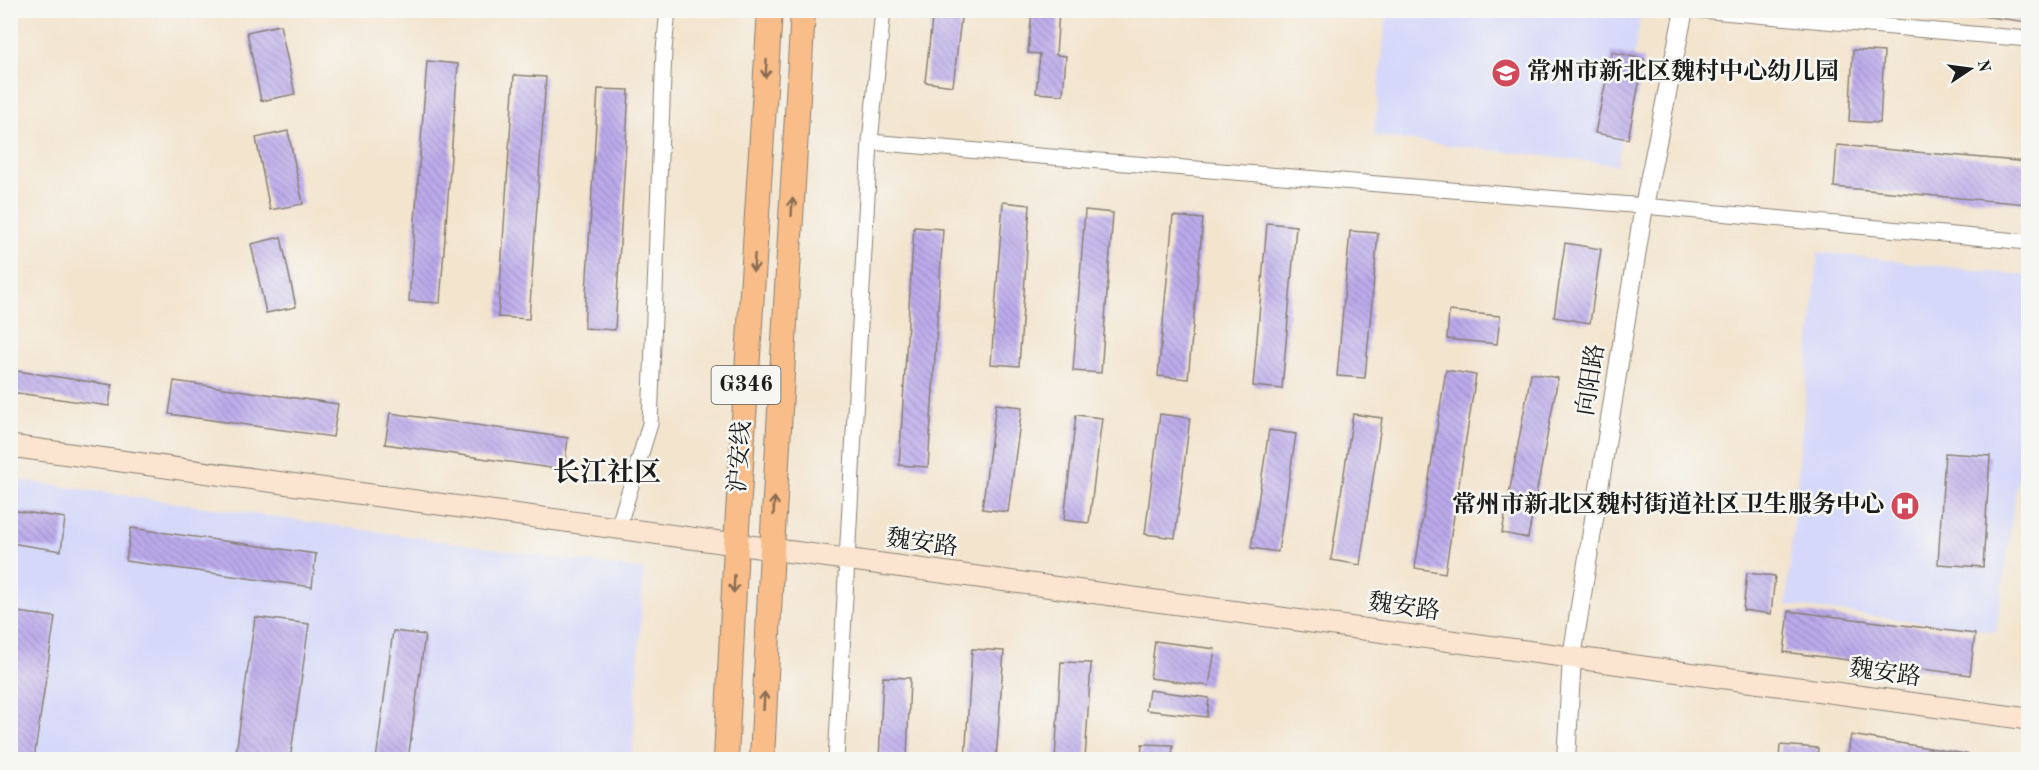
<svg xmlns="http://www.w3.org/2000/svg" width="2039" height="770" font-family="'Old Standard TT','Noto Serif SC',serif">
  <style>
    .built { fill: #d5d8f9 }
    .building { fill: url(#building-back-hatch) }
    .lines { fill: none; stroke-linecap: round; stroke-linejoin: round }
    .minor-casing { stroke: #888075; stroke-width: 17 }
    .tertiary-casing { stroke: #888075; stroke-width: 20 }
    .secondary-casing { stroke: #888075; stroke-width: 23 }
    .trunk-casing { stroke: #888075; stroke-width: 26 }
    .minor { stroke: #fff; stroke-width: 15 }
    .tertiary { stroke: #fff; stroke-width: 18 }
    .secondary { stroke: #fce5d0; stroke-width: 21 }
    .trunk { stroke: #f8bd89; stroke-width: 24 }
    .oneway { stroke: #8a6c52 }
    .labels { text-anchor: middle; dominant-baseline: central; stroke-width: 5; stroke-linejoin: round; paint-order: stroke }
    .shield { fill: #f6f6f2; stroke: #5d5d5c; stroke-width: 1.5 }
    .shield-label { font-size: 22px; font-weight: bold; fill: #1c1c1c }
    .poi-label { font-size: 24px; font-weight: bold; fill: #1c1c1c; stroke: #f6f6f2; text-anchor: start }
    .street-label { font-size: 24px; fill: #1c1c1c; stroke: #f6f6f2 }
    .quarter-label { font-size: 27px; font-weight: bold; fill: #1c1c1c; stroke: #f6f6f2 }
  </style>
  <defs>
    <pattern id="building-back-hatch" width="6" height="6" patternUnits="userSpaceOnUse" patternTransform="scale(1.5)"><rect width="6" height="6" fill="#bcabec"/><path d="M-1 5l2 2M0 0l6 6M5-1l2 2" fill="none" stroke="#988abe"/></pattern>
  </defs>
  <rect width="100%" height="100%" fill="#f6f6f2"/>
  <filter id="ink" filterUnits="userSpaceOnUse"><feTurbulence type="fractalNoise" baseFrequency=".0167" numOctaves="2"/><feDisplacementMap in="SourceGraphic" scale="12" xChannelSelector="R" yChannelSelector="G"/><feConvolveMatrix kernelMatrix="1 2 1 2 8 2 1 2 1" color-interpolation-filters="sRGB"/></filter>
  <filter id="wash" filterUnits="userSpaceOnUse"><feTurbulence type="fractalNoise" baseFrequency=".008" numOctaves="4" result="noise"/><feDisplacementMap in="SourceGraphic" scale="24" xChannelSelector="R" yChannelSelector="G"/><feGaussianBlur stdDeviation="1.35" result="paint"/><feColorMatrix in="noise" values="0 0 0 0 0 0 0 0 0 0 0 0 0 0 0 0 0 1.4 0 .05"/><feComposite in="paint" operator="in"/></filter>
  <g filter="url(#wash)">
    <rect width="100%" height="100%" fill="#f3e4ce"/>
    <!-- built -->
    <path class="built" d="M1387 11H1641L1617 165 1374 136Z
      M1818 252 2028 276V407L1996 632 1786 605Z
      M11 479 644 570 632 759 11 760Z"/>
    <g id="blocks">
      <!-- building -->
      <path class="building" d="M933 10H962L953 86 925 82Z
        M1032 10H1059L1056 55 1066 56 1063 95 1036 93 1040 54 1028 53Z
        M1912 10H1951V16L1912 12Z
        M1966 10H2028V22L1965 14Z
        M280 25 295 94 261 101 247 32Z
        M1853 50 1884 52 1880 123 1849 121Z
        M1612 52 1644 59 1628 139 1595 133Z
        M427 61 458 64 440 303 409 301Z
        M514 75 546 77 529 319 498 317Z
        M598 89 629 90 615 330 584 328Z
        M288 131 303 204 270 210 256 138Z
        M1837 145 2028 162V204L1834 187Z
        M1003 202 1030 205 1019 366 991 364Z
        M1085 210 1113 213 1101 373 1073 371Z
        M1173 216 1203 219 1188 379 1158 376Z
        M1267 223 1296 226 1282 389 1253 386Z
        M914 227 943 229 928 467 899 465Z
        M1350 231 1378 233 1365 378 1337 376Z
        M281 237 296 307 266 313 251 244Z
        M1565 243 1601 249 1590 323 1554 317Z
        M1449 311 1500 316 1497 344 1447 339Z
        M10 370 112 385 109 406 10 392Z
        M1446 370 1476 375 1445 573 1415 568Z
        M1531 373 1558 378 1528 538 1502 533Z
        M174 381 338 404 333 437 169 414Z
        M996 404 1022 407 1008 512 982 509Z
        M390 413 568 438 564 470 385 444Z
        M1160 414 1190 418 1175 538 1145 534Z
        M1353 414 1382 418 1360 565 1331 560Z
        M1076 415 1102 418 1089 523 1064 520Z
        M1269 430 1296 434 1278 552 1251 548Z
        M1945 453 1990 456 1983 567 1938 564Z
        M10 510 65 518 61 551 10 543Z
        M131 528 316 554 312 587 126 561Z
        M1747 573 1775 576 1771 614 1743 610Z
        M10 611 55 617 34 759 22 757 21 760H10Z
        M1789 611 1975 634 1970 675 1784 652Z
        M255 617 309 624 290 760H235Z
        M393 631 425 635 408 760H376Z
        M1155 641 1215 649 1209 686 1150 678Z
        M972 649 1004 651 996 760H965Z
        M1061 662 1091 663 1085 760H1055Z
        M883 677 910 678 907 760H879Z
        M1149 690 1209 698 1207 717 1146 710Z
        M1851 735 1989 758V760H1847Z
        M1142 744 1173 745 1172 760H1141Z
        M1780 745 1818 748 1817 760H1779Z"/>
    </g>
  </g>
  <g filter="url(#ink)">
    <use href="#blocks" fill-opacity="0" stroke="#888075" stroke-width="1.5"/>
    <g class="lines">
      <!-- minor casing -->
      <g class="minor-casing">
        <path id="minor" d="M1700 10 2028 39
          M870 142 1644 206 2028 242
          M618 528 650 424 664 50 668 10
          M836 760 870 142 883 10"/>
      </g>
      <!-- tertiary casing -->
      <g class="tertiary-casing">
        <path id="tertiary" d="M1566 760 1572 657 1644 206 1684 10"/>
      </g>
      <!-- secondary casing -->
      <g class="secondary-casing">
        <path id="secondary" d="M10 446 2028 719"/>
      </g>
      <!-- trunk casing -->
      <g class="trunk-casing">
        <path id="trunk" d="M726 760 736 544 770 10
          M762 760 772 549 803 10"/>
      </g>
      <!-- minor -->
      <use href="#minor" class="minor"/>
      <!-- tertiary -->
      <use href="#tertiary" class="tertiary"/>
      <!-- secondary -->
      <use href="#secondary" class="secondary"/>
      <!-- trunk -->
      <use href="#trunk" class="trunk"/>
    </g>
    <!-- one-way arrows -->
    <defs><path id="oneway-shaft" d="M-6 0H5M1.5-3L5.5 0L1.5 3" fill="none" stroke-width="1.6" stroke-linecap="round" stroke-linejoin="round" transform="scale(1.5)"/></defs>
    <g class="oneway">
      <use href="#oneway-shaft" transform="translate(766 69) rotate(94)"/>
      <use href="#oneway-shaft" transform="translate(792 207) rotate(-87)"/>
      <use href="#oneway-shaft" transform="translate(754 263) rotate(94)"/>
      <use href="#oneway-shaft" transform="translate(774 506) rotate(-87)"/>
      <use href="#oneway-shaft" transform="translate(734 584) rotate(93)"/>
      <use href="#oneway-shaft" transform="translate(764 701) rotate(-87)"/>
    </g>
  </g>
  <!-- icons -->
  <defs>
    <g id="school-disc" transform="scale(1.5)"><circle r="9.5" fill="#d1495b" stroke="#f6f6f2"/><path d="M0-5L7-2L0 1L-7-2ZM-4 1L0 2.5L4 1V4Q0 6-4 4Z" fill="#fff"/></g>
    <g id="hospital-disc" transform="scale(1.5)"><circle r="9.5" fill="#d1495b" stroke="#f6f6f2"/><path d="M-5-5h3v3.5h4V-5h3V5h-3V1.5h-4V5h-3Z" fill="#fff"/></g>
  </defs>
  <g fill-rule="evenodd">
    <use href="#school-disc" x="1506" y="73"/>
    <use href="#hospital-disc" x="1905" y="506"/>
  </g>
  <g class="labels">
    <!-- shield labels -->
    <rect class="shield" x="711.5" y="366" width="69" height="38" rx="4.5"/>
    <g class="shield-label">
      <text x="746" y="385">G346</text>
    </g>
    <!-- poi labels -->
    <g class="poi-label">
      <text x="1527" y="73">常州市新北区魏村中心幼儿园</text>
      <text x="1884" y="506" text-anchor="end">常州市新北区魏村街道社区卫生服务中心</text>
    </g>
    <!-- street labels -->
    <g class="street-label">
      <text transform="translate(1592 380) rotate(-81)">向阳路</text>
      <text transform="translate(741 457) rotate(-86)">沪安线</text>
      <text transform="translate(922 544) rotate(8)">魏安路</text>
      <text transform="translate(1404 608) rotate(8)">魏安路</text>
      <text transform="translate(1885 674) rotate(8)">魏安路</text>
    </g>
    <!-- quarter labels -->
    <g class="quarter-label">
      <text x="607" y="473">长江社区</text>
    </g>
  </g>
  <!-- margin -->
  <rect width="2039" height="770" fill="none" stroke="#f6f6f2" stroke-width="36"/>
  <!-- north arrow -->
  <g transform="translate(1970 69) rotate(77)" stroke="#f6f6f2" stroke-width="4.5" paint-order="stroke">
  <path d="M0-4.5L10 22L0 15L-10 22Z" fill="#1c1c1c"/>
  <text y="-9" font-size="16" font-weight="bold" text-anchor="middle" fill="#1c1c1c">N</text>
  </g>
</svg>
